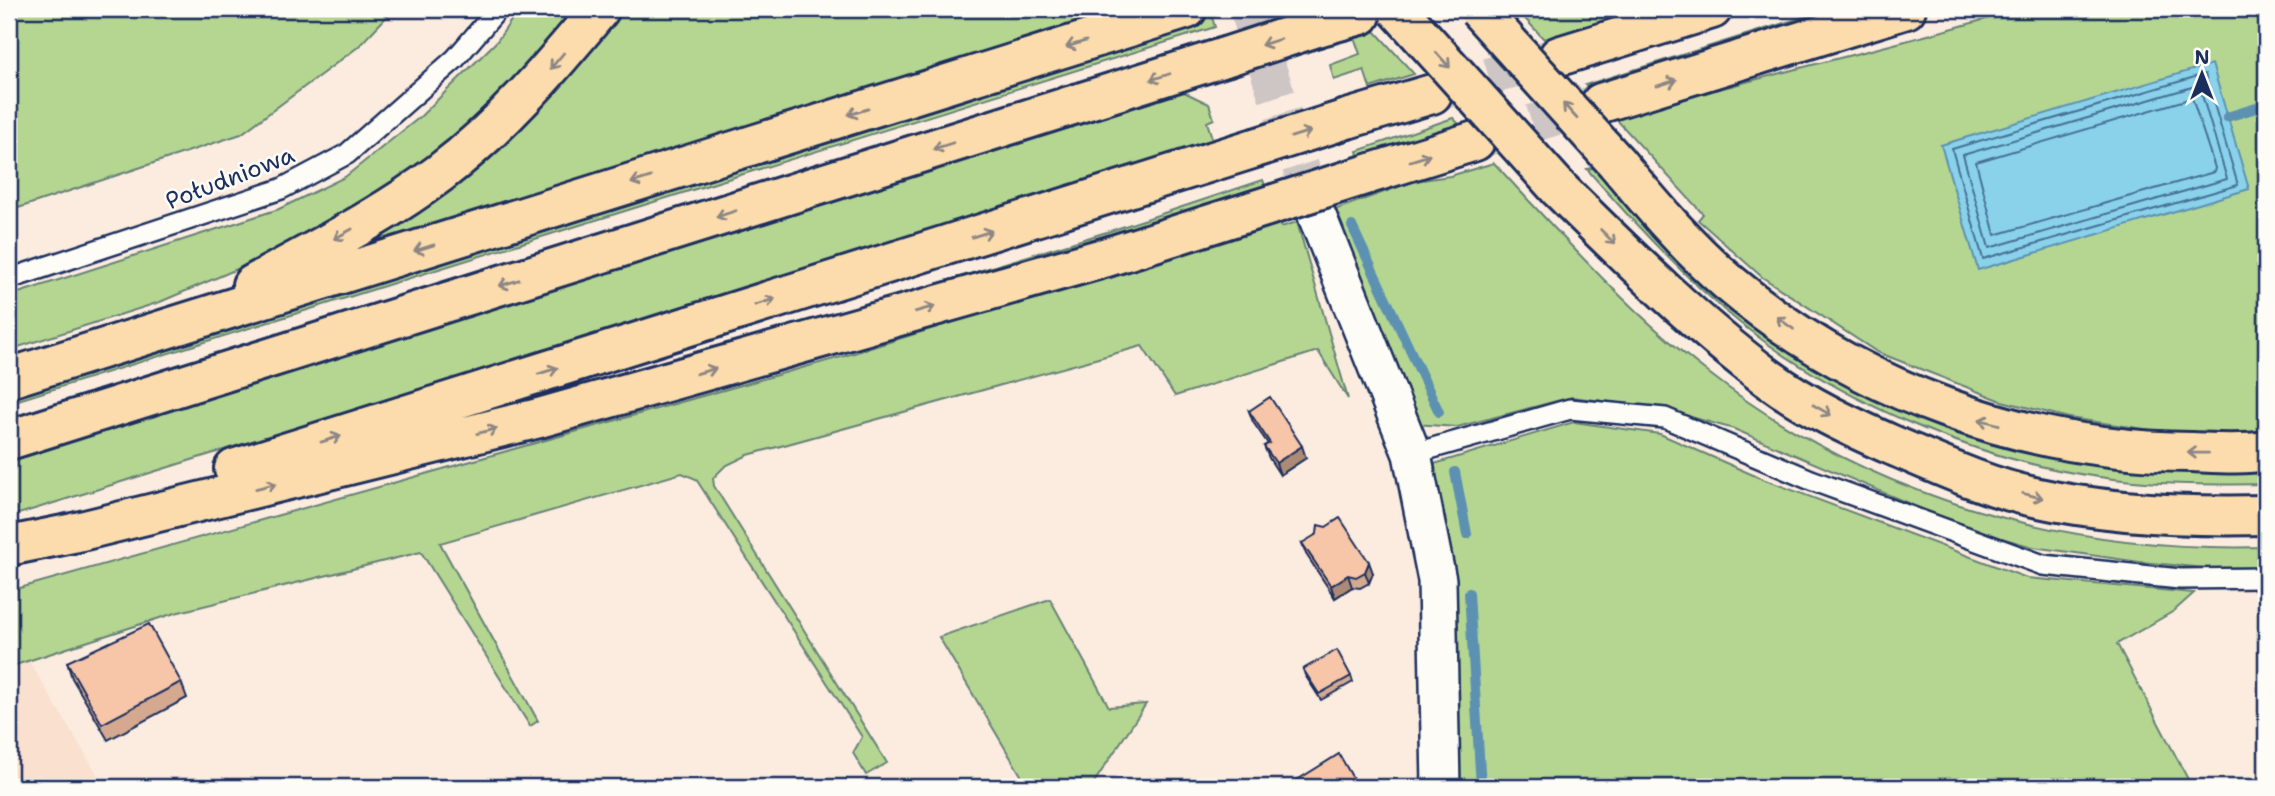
<svg xmlns="http://www.w3.org/2000/svg" width="2275" height="796" font-family="'Shantell Sans',sans-serif">
  <style>
    .built { fill: #fae0ce }
    .green { fill: #b4d691; stroke: #688278; stroke-width: 2 }
    .water { fill: #89d2ea; stroke: #5d91b2; stroke-width: 2 }
    .lines { fill: none; stroke-linecap: round; stroke-linejoin: round }
    .shore { stroke: #477096; stroke-width: 2 }
    .stream { stroke: #5d91b2; stroke-width: 10 }
    .minor-tunnel { stroke: #cec6c5; stroke-width: 37; stroke-dasharray: 37 18; stroke-linecap: butt }
    .motorway-tunnel { stroke: #cec6c5; stroke-width: 38; stroke-dasharray: 38 19; stroke-linecap: butt }
    .service-casing { stroke: #1b2f5e; stroke-width: 24 }
    .minor-casing { stroke: #1b2f5e; stroke-width: 42 }
    .motorway-casing { stroke: #1b2f5e; stroke-width: 44 }
    .service { stroke: #fdfcf7; stroke-width: 19 }
    .minor { stroke: #fdfcf7; stroke-width: 37 }
    .motorway { stroke: #fcdcac; stroke-width: 38 }
    .motorway-bridge-casing { stroke: #1b2f5e; stroke-width: 44; stroke-linecap: butt }
    .motorway-bridge { stroke: #fcdcac; stroke-width: 38 }
    .wall { fill: #d4a990; stroke: #1b2f5e; stroke-width: 2 }
    .shaded-wall { fill: #ad8a76; stroke: #1b2f5e; stroke-width: 2 }
    .building { fill: #f7c5a8; stroke: #1b2f5e; stroke-width: 2 }
    .oneway { stroke: #8c8685 }
    .labels { text-anchor: middle; dominant-baseline: central; stroke-width: 5; stroke-linejoin: round; paint-order: stroke }
    .street-label { font-size: 24px; fill: #1b2f5e; stroke: #fdfcf7 }
  </style>
  <rect width="100%" height="100%" fill="#fbecdf"/>
  <filter id="ink" filterUnits="userSpaceOnUse"><feTurbulence type="fractalNoise" baseFrequency=".0143" numOctaves="2"/><feDisplacementMap in="SourceGraphic" scale="14" xChannelSelector="R" yChannelSelector="G"/><feConvolveMatrix kernelMatrix="1 2 1 2 8 2 1 2 1" color-interpolation-filters="sRGB"/></filter>
  <g filter="url(#ink)">
    <!-- built -->
    <path class="built" d="M29 661 105 787H9V667Z"/>
    <!-- green -->
    <path class="green" d="M9 9H394L358 47 241 134 9 211Z
      M519 9H578L456 143 381 197 267 256 160 302 9 350V296L279 209 345 177 420 117 497 41Z
      M619 9H1128L399 239 348 250C386 227 426 205 462 179 517 140 583 64 619 9Z
      M1516 9H1642L1544 39Z
      M1829 9H1870L1594 95 1585 85Z
      M2020 9H2266V436L2179 434 2069 418 2002 401 1877 352 1762 277 1698 220 1703 214 1616 119C1749 77 1886 50 2020 9Z
      M1211 14 1215 27 9 403V389Z
      M1375 31 1414 74 1370 88 1364 70 1334 80 1330 65 1360 54 1354 37Z
      M1184 92 1209 104 1214 119 1207 122 1213 141 9 517V461Z
      M1453 118 1462 127 1360 160 1357 151Z
      M1494 163C1561 235 1628 311 1706 371 1867 497 2064 553 2266 547V568L2228 570 2140 562 2033 547 1969 529 1734 429 1662 409 1572 397 1457 427 1415 424 1334 210 1415 181 1450 176Z
      M1599 167 1751 313 2118 466 2187 471 2266 472V484C2208 485 2149 485 2092 476 1971 458 1835 399 1740 323 1684 278 1634 223 1587 169Z
      M1263 180 1267 191 1110 239 812 322 1110 231Z
      M1279 220 1281 227 1297 222 1348 399 1318 351 1175 396 1142 346 748 455 725 466 713 478 714 486 887 763 866 775 853 753 862 737 696 479 682 473 440 543 538 721 530 726 421 552 175 613 9 667V591L841 357Z
      M1574 422 1660 434 1760 478 2027 578 2194 593 2174 611 2117 644 2192 787H1453V561L1431 465Z
      M1050 599 1109 707 1146 704 1091 787H1028L939 637Z"/>
    <!-- water -->
    <path class="water" d="M2212 64 2249 189 1978 270 1941 145Z"/>
    <g class="lines">
      <!-- shore -->
      <path class="shore" d="M2205 74 2238 185 1983 259 1952 149Z
        M2199 85 2227 179 1989 248 1963 155Z
        M2192 98 2215 168 2214 172 1995 235 1976 162Z"/>
      <!-- stream -->
      <path class="stream" d="M2227 117 2266 105
        M1352 226 1439 412
        M1455 472 1467 534
        M1469 593 1481 787"/>
      <!-- minor-tunnel -->
      <path class="minor-tunnel" d="M1248 9 1317 216"/>
      <!-- motorway-tunnel -->
      <path class="motorway-tunnel" d="M1434 93 1557 56
        M1477 140 1600 103"/>
      <!-- service casing -->
      <g class="service-casing">
        <path id="service" d="M9 279 281 189 347 154 455 59 498 9
          M1412 454 1570 409 1665 418 1811 480 2043 565 2180 579 2266 578"/>
      </g>
      <!-- minor casing -->
      <g class="minor-casing">
        <path id="minor" d="M1317 216 1412 454 1437 580 1441 787"/>
      </g>
      <!-- motorway casing -->
      <g class="motorway-casing">
        <path id="motorway" d="M1317 27 1361 15
          M1559 56 1712 9
          M1601 103 1906 9
          M1347 119 1432 94
          M1616 162C1651 204 1686 246 1728 282 1857 391 2024 451 2192 452 2217 453 2242 455 2266 451
          M1365 175 1475 141
          M1559 189C1626 255 1693 322 1768 378 1806 406 1851 427 1894 446 1939 465 1986 487 2034 497 2110 514 2188 517 2266 515
          M252 285C315 250 382 217 440 173 502 126 551 68 600 9
          M9 378 1187 9
          M9 440 1225 57
          M234 469 1255 148
          M9 546 73 533 539 418 1107 257 1274 204"/>
      </g>
      <!-- service -->
      <use href="#service" class="service"/>
      <!-- minor -->
      <use href="#minor" class="minor"/>
      <!-- motorway -->
      <use href="#motorway" class="motorway"/>
      <!-- motorway-bridge casing -->
      <g class="motorway-bridge-casing">
        <path id="motorway-bridge" d="M1397 9 1559 189
          M1478 9 1616 162
          M1225 57 1317 27
          M1255 148 1347 119
          M1274 204 1365 175"/>
      </g>
      <!-- motorway-bridge -->
      <use href="#motorway-bridge" class="motorway-bridge"/>
    </g>
    <!-- wall -->
    <path class="wall" d="M1249 411 1306 458 1280 475 1269 458 1264 446 1268 444 1253 422Z
      M1302 543 1373 573 1369 583 1360 588 1352 587 1335 598 1306 554Z
      M67 662 181 682 187 698 108 740 72 678Z
      M1303 669 1351 676 1353 682 1321 700 1305 675Z"/>
    <!-- shaded-wall -->
    <path class="shaded-wall" d="M1302 446 1306 458 1280 475 1276 463Z
      M1369 562 1373 573 1369 583 1365 572Z
      M1348 575 1352 587 1335 598 1331 586Z"/>
    <!-- building -->
    <path class="building" d="M1270 397 1302 446 1276 463 1264 446 1270 443 1249 411Z
      M1340 518 1369 562 1365 572 1356 577 1348 575 1331 586 1302 543 1317 534 1318 525 1326 527Z
      M149 624 181 682 102 724 67 662Z
      M1337 650 1351 676 1319 694 1303 669Z
      M1339 754 1358 787H1286Z
      M494 785 517 787H493Z"/>
    <!-- one-way arrows -->
    <defs><path id="oneway-shaft" d="M-6 0H5M1.5-3L5.5 0L1.5 3" fill="none" stroke-width="1.6" stroke-linecap="round" stroke-linejoin="round" transform="scale(1.75)"/></defs>
    <g class="oneway">
      <use href="#oneway-shaft" transform="translate(1271 42) rotate(162)"/>
      <use href="#oneway-shaft" transform="translate(1076 44) rotate(163)"/>
      <use href="#oneway-shaft" transform="translate(1443 60) rotate(48)"/>
      <use href="#oneway-shaft" transform="translate(557 61) rotate(130)"/>
      <use href="#oneway-shaft" transform="translate(1160 77) rotate(162)"/>
      <use href="#oneway-shaft" transform="translate(1667 83) rotate(-17)"/>
      <use href="#oneway-shaft" transform="translate(1570 111) rotate(-132)"/>
      <use href="#oneway-shaft" transform="translate(858 112) rotate(163)"/>
      <use href="#oneway-shaft" transform="translate(1301 134) rotate(-17)"/>
      <use href="#oneway-shaft" transform="translate(943 146) rotate(162)"/>
      <use href="#oneway-shaft" transform="translate(1420 158) rotate(-17)"/>
      <use href="#oneway-shaft" transform="translate(641 180) rotate(163)"/>
      <use href="#oneway-shaft" transform="translate(726 214) rotate(162)"/>
      <use href="#oneway-shaft" transform="translate(343 234) rotate(151)"/>
      <use href="#oneway-shaft" transform="translate(982 234) rotate(-17)"/>
      <use href="#oneway-shaft" transform="translate(1608 237) rotate(45)"/>
      <use href="#oneway-shaft" transform="translate(424 248) rotate(163)"/>
      <use href="#oneway-shaft" transform="translate(509 283) rotate(162)"/>
      <use href="#oneway-shaft" transform="translate(765 302) rotate(-17)"/>
      <use href="#oneway-shaft" transform="translate(925 309) rotate(-16)"/>
      <use href="#oneway-shaft" transform="translate(1785 323) rotate(-144)"/>
      <use href="#oneway-shaft" transform="translate(548 371) rotate(-17)"/>
      <use href="#oneway-shaft" transform="translate(706 371) rotate(-16)"/>
      <use href="#oneway-shaft" transform="translate(1822 410) rotate(30)"/>
      <use href="#oneway-shaft" transform="translate(1989 422) rotate(-165)"/>
      <use href="#oneway-shaft" transform="translate(487 431) rotate(-14)"/>
      <use href="#oneway-shaft" transform="translate(331 439) rotate(-17)"/>
      <use href="#oneway-shaft" transform="translate(2198 453) rotate(-179)"/>
      <use href="#oneway-shaft" transform="translate(266 486) rotate(-14)"/>
      <use href="#oneway-shaft" transform="translate(2033 496) rotate(14)"/>
    </g>
  </g>
  <g class="labels">
    <!-- street labels -->
    <g class="street-label">
      <text transform="translate(230 178) rotate(-21)">Południowa</text>
    </g>
  </g>
  <!-- margin -->
  <rect width="2275" height="796" fill="none" stroke="#fdfcf7" stroke-width="35"/>
  <rect x="18" y="18" width="2240" height="761" fill="none" stroke="#1b2f5e" stroke-width="2.5" filter="url(#ink)"/>
  <!-- north arrow -->
  <g transform="translate(2202 74)" stroke="#fdfcf7" stroke-width="5" paint-order="stroke">
  <path d="M0-5L12 26L0 18L-12 26Z" fill="#1b2f5e"/>
  <text y="-10" font-size="19" font-weight="bold" text-anchor="middle" fill="#1b2f5e">N</text>
  </g>
</svg>
